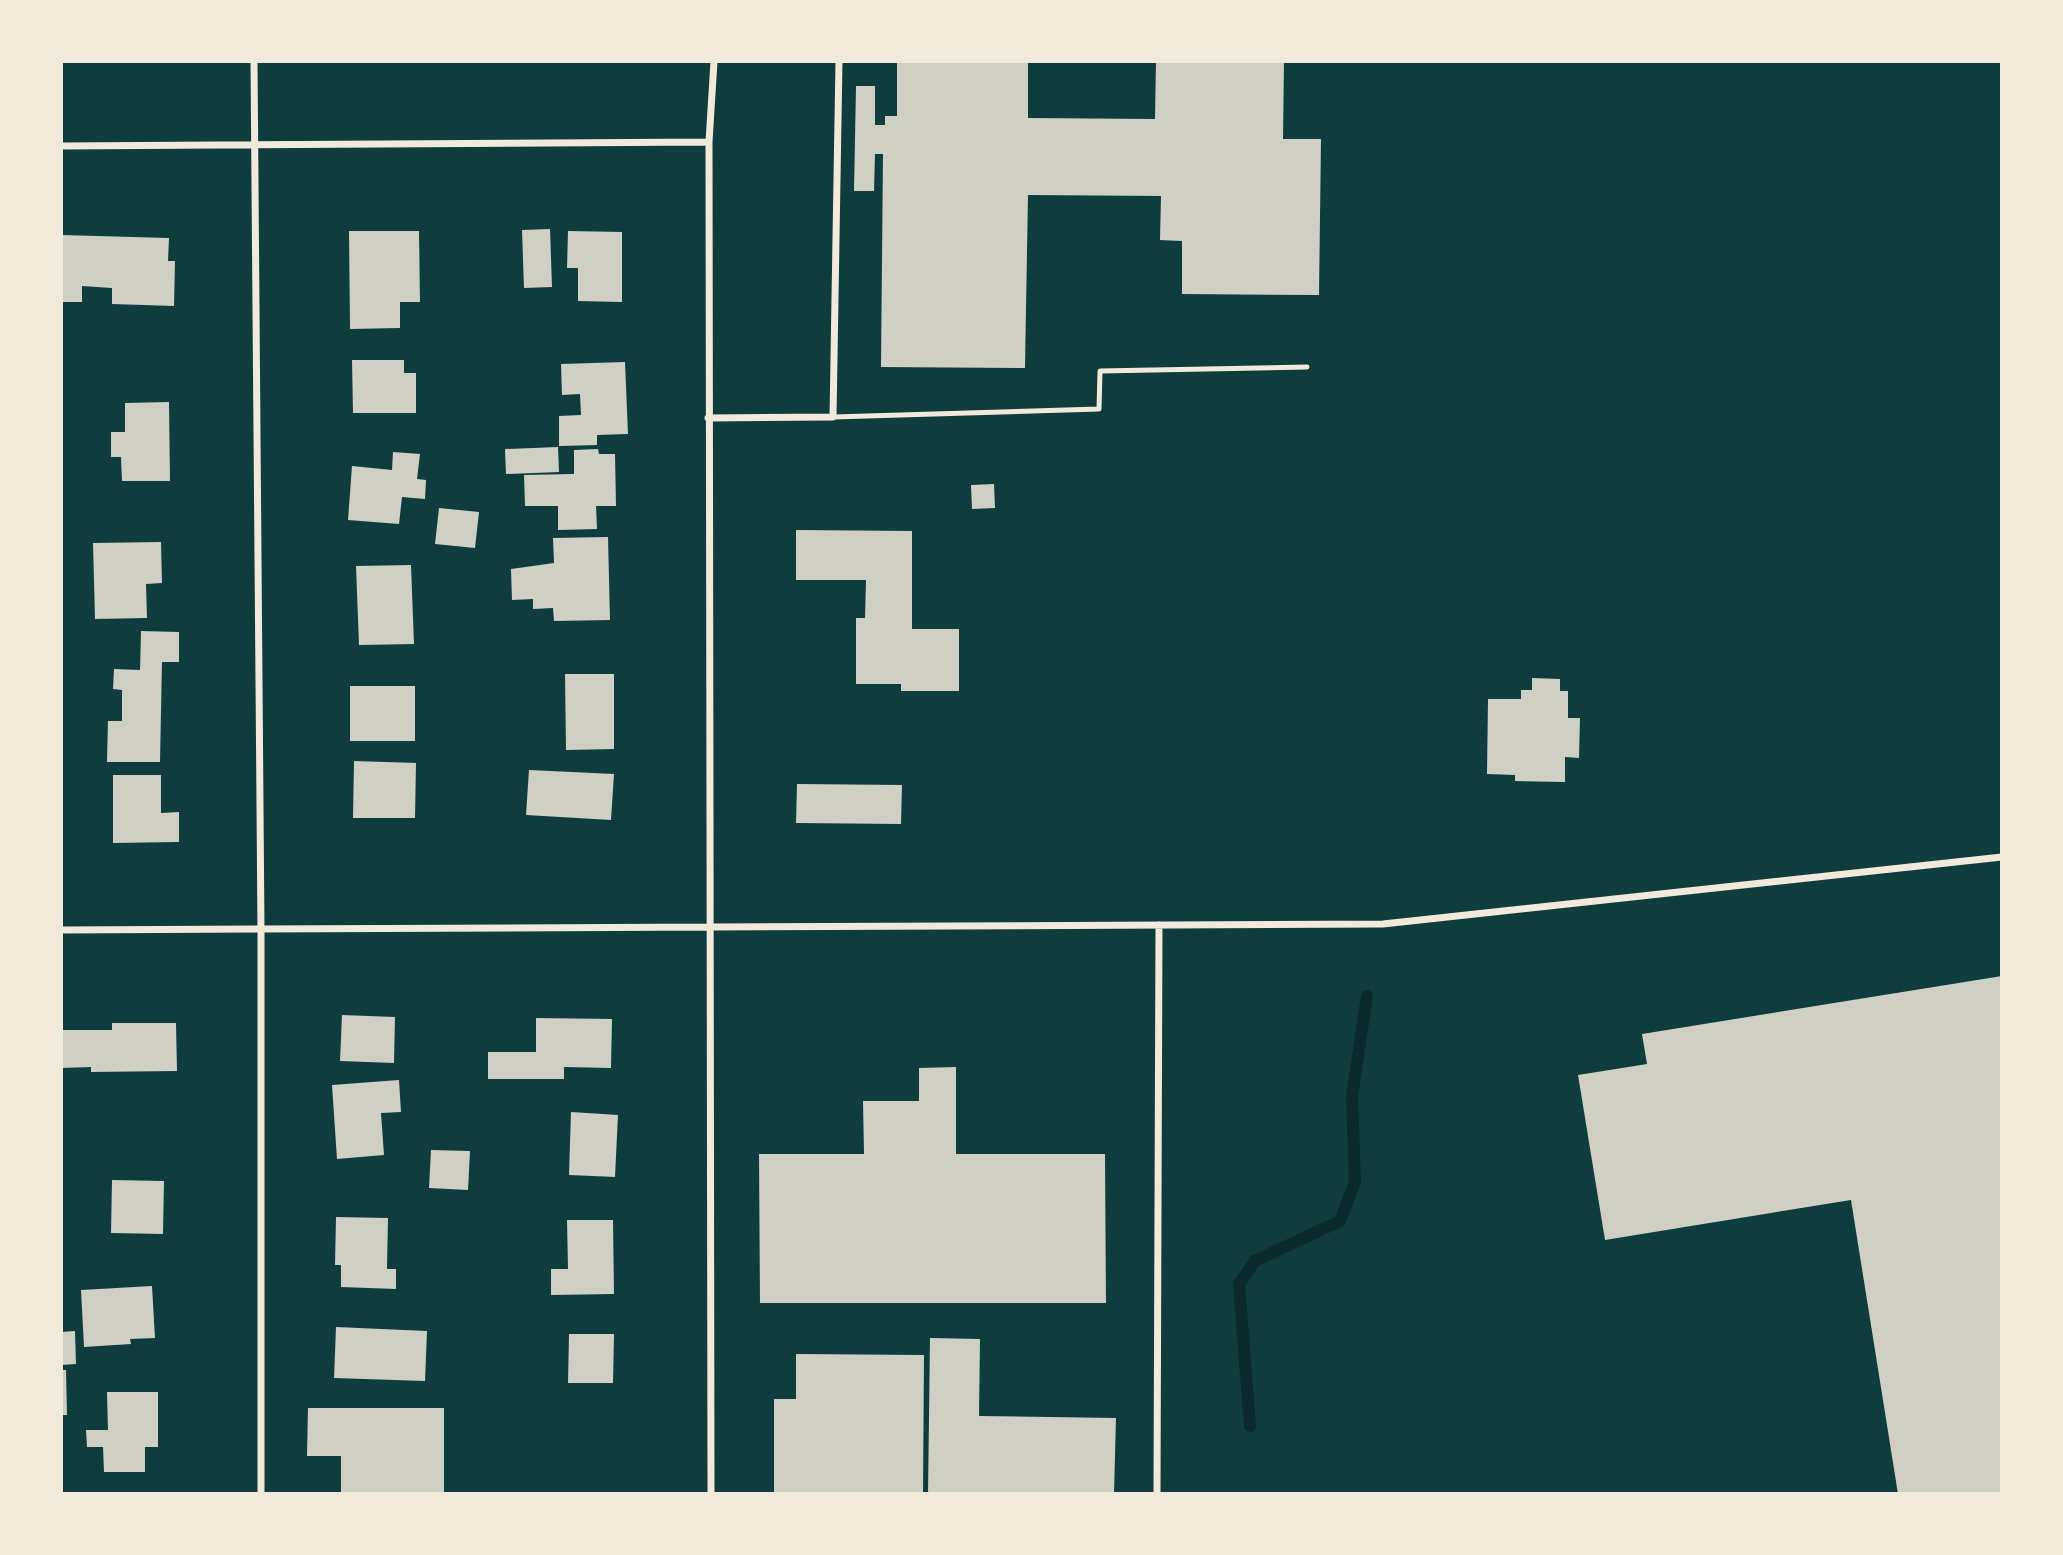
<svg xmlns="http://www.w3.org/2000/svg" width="2063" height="1555" font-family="'Roboto Condensed',sans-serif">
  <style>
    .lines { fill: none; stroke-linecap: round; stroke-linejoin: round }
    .stream { stroke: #0a2a2b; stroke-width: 12 }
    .building { fill: #cfcfc3 }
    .service { stroke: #f1e9da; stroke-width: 5 }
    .minor { stroke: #f1e9da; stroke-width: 7 }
  </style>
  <rect width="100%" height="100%" fill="#0f3d3e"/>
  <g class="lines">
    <!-- stream -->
    <path class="stream" d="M1250 1426 1239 1284 1255 1261 1340 1221 1355 1182 1352 1096 1367 996"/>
  </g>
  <!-- building -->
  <path class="building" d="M897 61H1028V118L1155 119 1156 61H1284L1283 139H1321L1319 295 1182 294V241L1160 240 1161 196 1028 195 1025 368 881 367 883 154H875L874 191H854L856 86H875V125H885V116H897Z
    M550 229 552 287 524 288 522 230Z
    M349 231H419L420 302H400V328L350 329Z
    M568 231 622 232V302L578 301V268H567Z
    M61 235 169 238 168 261H175L174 306 112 304V288L82 286V302H61Z
    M352 360H404V373H416V413H353Z
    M625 362 628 434 597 435V445L559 446V416L581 415 580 394 562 395 561 364Z
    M169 402 170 481H122L121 457H111V432H125V403Z
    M558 447 559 472 506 474 505 449Z
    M598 449 599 454H615L616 506H596L597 529 558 530V506H525L524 475 574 474V450Z
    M393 452 420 454 417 479 426 480 425 499 402 497 399 524 348 520 352 466 392 470Z
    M994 484 995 508 972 509 971 485Z
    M439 508 479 512 475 548 435 544Z
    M796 530 912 531V629H959V691H901V684H856V618H865L866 580H796Z
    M608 537 610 620 554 621 553 608 533 609V599L512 600 511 569 554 563 553 538Z
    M161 542 162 583 146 584 147 618 95 619 93 543Z
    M411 565 414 644 359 645 356 566Z
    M141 631 179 632V662H162L160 762H107L108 721H122V690L113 689 114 669 140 670Z
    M565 674H614V749L566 750Z
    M1532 678 1560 679V691H1568V718H1580L1579 758 1565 757V782L1515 781V775L1487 774 1488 699H1521V690H1532Z
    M350 686H415V741H350Z
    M354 761 416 763 415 818H353Z
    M529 770 614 774 611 820 526 815Z
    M113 775H161V813L179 812V842L113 843Z
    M797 784 902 785 901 824 796 823Z
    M2002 976V1494H1898L1851 1200 1605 1240 1578 1075 1647 1064 1642 1034Z
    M342 1015 395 1017 394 1063 340 1061Z
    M536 1018 612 1019 611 1068 564 1067V1079H488V1052H536Z
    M112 1023H176L177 1071 91 1072V1067L61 1068V1030H112Z
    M956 1067V1154H1105L1106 1303H760L759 1154H864L863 1101H919V1068Z
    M399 1080 401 1112 381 1113 384 1155 337 1159 332 1085Z
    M571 1112 618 1115 615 1177 569 1175Z
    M431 1150 470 1151 468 1190 429 1188Z
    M112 1180 164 1181 163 1234 111 1233Z
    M336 1217 388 1218 387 1269H396V1289L341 1287V1265H335Z
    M567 1220H613L614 1294 551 1295V1269H568Z
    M152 1286 155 1338 130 1339 131 1344 84 1347 81 1290Z
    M336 1327 427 1331 425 1381 334 1378Z
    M75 1331 76 1364 61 1365V1332Z
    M569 1334H614L613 1383H568Z
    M930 1338 980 1339 979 1416 1116 1418 1114 1494H928Z
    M796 1354 924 1355 923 1494H774V1399H796Z
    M61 1370H66L67 1415H61Z
    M107 1392H158V1447H145V1472H104L103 1447H87L86 1430H108Z
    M308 1408H444V1494H341V1456H307Z"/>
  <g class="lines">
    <!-- service -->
    <path class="service" d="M833 417 1099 409 1100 371 1307 367"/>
    <!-- minor -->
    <path class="minor" d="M254 61 261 930V1494
      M61 146 709 142
      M708 418 833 417 839 61
      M61 930 1383 924 2002 857
      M711 1494 709 142 714 61
      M1157 1494 1159 925"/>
  </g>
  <!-- border -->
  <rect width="2063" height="1555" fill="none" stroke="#f1e9da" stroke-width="126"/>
</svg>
